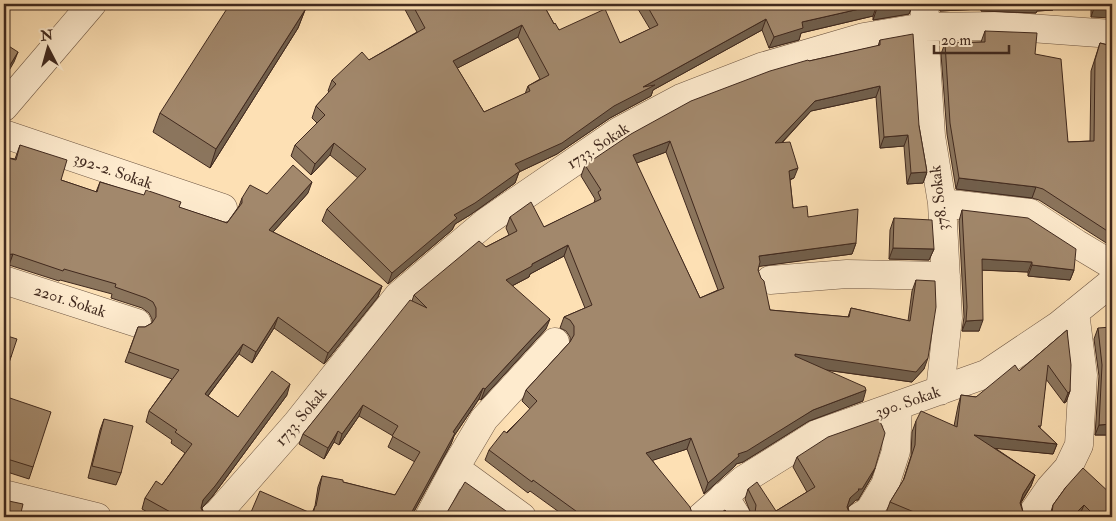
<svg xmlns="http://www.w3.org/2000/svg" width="1116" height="521" font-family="'IM FELL Double Pica',serif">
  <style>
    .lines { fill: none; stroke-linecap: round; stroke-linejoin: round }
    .minor-casing { stroke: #6f5744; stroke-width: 29 }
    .minor { stroke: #feebce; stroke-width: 28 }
    .wall { fill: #8b755d; stroke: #40291e; fill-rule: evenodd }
    .shaded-wall { fill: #715f4c; stroke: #40291e }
    .building { fill: #a2886c; stroke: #40291e; fill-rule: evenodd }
    .labels { text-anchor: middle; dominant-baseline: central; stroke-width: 4; stroke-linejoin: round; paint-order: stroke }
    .street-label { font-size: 16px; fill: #40291e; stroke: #feebce }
  </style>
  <rect width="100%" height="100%" fill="#fde0b4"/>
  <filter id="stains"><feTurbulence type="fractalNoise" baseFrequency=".004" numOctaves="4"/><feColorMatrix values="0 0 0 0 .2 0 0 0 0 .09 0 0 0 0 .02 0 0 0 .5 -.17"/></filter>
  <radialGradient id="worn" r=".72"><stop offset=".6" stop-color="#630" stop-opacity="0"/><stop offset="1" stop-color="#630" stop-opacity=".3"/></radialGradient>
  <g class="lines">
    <!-- minor casing -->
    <g class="minor-casing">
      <path id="minor" d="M925 4 924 27 931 136 942 203 948 318 940 391
        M4 107 92 4
        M4 134 223 208
        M942 203 1030 213 1077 244 1112 265
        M4 280 137 323
        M770 280 847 274 946 276
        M455 468 522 517
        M4 494 97 517
        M724 496 737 517
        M213 517 218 513 297 423 398 296 486 222 619 131 681 98 761 67 864 37 924 27 1001 26 1112 34
        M429 517 455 468 484 419 555 342
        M701 517 743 480 817 434 986 374 1059 325 1112 282
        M859 517 869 511 885 485 896 451 898 406
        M1034 517 1032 514 1050 488 1068 468 1079 445 1083 375 1075 312"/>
    </g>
    <!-- minor -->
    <use href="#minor" class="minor"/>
  </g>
  <!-- wall -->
  <path class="wall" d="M402 4H543L554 24 559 30 620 43 650 29 635 4H913L909 14 873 20V16L801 33 799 40 769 48 762 30 653 90 651 96 610 118 557 154 519 172 515 183 470 215 455 224 452 230 388 284 322 221 327 209 358 178 330 155 311 175 291 156 295 145 317 123 312 118 316 106 329 92 328 91 332 80 369 60 417 32ZM518 37 540 79 528 86 525 94 484 112 457 68Z
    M939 4H1055L1053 10 1037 11 1036 13 981 11V9L940 11Z
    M1091 4H1112L1091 17Z
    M305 10 298 28 210 168 153 132 160 113Z
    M985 31 1035 54 1068 142 1090 141 1091 71 1100 43 1112 46V245L1111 246 1039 200 1032 198 956 189 947 134 941 54 945 43 981 42Z
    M880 40 919 126 927 172 923 183 907 184 904 146 880 148 876 97 811 111 782 143 794 178 790 180 793 208 808 217 856 243 852 254 759 266 758 270 770 310 848 317 851 308 908 321 912 291 916 280 924 369 912 382 825 370 863 401 809 421 743 462 736 464 735 466 704 494 687 449 652 460 693 516 695 517H566L530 491 528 493 485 460 489 450 530 409 522 401 526 390 570 342V337L566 331 560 328 564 317 585 308 564 256 530 274 529 277 512 286 546 329 481 400 479 399 454 436 451 444 411 517H249L312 513 315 506 318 487 322 476 343 482 395 495 415 462 388 447 393 436 359 416 339 445 334 442 324 459 299 444 303 434 412 301 414 295 486 247 509 235 506 228 510 217 544 227 594 203 595 199 581 176 585 165 809 61 878 46ZM666 152 718 290 700 298 636 163Z
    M20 145 61 180 96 192 100 182 227 223 239 206 242 198 267 194 308 193 273 232 382 286 378 297 324 364 274 328 252 363 239 354 208 396 238 417 287 395 212 497 202 508 205 516 206 517H156L142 509 145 498 162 485 185 453 171 443 172 440 146 422 149 411 172 379 125 362 138 327H145L152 323V319L149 313 142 308 111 298 112 294 60 280 59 281 9 265 4 266V157L15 159Z
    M962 210 1074 270 1070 280 1028 276V272L982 270 979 331H962L964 317 959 221Z
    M894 218 934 249 929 260 889 259 890 230Z
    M1098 328 1112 435H1095L1099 376 1094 339Z
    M1067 330 1070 391 1066 402 1064 403 1046 379 1040 428 1057 444 1053 454 995 448 1035 475 1031 486 1021 503 1023 512 1028 517H896L886 513 890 502 903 481 911 456 912 432 916 421 954 426 958 406 961 395 976 397 1019 371Z
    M4 335 11 357 9 363 4 361Z
    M4 396 33 467 29 479 4 471Z
    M104 419 121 473 116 485 88 478 100 430Z
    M797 457 875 468 871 478 858 500H856L855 501 848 507 850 515 752 516 745 499 748 489 776 511 807 492 793 467Z
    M1066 487 1112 517H1081L1080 516 1079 517H1048L1050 515 1053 505Z"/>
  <!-- shaded-wall -->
  <path class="shaded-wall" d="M903 4H913L909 14 873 20 877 8Z
    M943 4H983L981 9 940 11Z
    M984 4H1055L1053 10 1037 11 1036 13 981 11Z
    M877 5 873 16 801 33 799 40 769 48 774 37 802 22Z
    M1095 5 1112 6V18L1091 17Z
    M305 10 298 28 210 168 216 149Z
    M766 19 762 30 653 90 651 96 610 118 557 154 519 172 515 183 470 215 455 224 452 230 388 284 392 273 454 215 515 164 643 87Z
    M522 25 518 37 448 73 453 61Z
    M18 52 14 62 4 79V75Z
    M880 86 876 97 811 111 771 154 775 143 815 101Z
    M908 135 904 146 880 148 884 137Z
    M670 141 666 152 629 166 633 155Z
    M334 143 330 155 311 175 315 164Z
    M798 168 794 178 785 181 789 171Z
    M927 172 923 183 907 184 911 173Z
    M959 178 1036 187 1032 198 956 189Z
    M312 182 308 193 265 241 269 230Z
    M856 243 852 254 755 267 759 256Z
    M568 245 564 256 530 274 529 277 502 291 506 280 532 264Z
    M893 248 934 249 929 260 889 259Z
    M13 254 9 265 4 266V255Z
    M982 259 1032 262 1028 272 978 270Z
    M1032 265 1074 270 1070 280 1028 276Z
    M382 286 378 297 324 364 328 353Z
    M278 317 274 328 252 363 256 352Z
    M550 319 546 329 481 400 485 389Z
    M983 320 979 331H962L966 321Z
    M243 344 239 354 201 405 205 394Z
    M795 354 928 358 924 369 912 382 791 365Z
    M290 384 287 395 212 497 199 511 203 500Z
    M483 388 479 399 454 436 451 444 411 517H409L453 432Z
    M866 390 863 401 809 421 743 462 736 464 735 466 704 494 708 483 738 454 813 410Z
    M1070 391 1066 402 1064 403 1068 393Z
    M363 405 359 416 339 445 342 434Z
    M1112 424V435H1095L1099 425Z
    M338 431 334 442 324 459 328 448Z
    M974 435 1057 444 1053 454 970 446Z
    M691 438 687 449 642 464 646 453Z
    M875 468 871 478 858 500H856L855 501 846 509 850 498 858 489Z
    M1035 475 1031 486 1019 505 1023 494Z
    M1084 505 1079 517H1072Z"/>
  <!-- building -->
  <path class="building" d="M230 4H295L305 10 216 149 160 113Z
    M412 4H543L554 24 555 23 559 30 605 9 620 43 658 25 646 4H903L877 8V5L802 22 803 28 774 37 766 19 643 87 655 85 614 106 562 143 515 164 520 171 475 203 454 215 457 218 392 273 327 209 366 169 334 143 315 164 295 145 325 115 316 106 336 84 332 80 362 52 369 60 425 28ZM522 25 549 75 528 86 530 91 484 112 453 61Z
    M1095 4H1112V6L1095 5Z
    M985 31 1037 33 1035 54 1061 59 1068 142 1094 141 1095 60 1100 43 1112 46V234L1043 189 1036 187 959 178 950 123 945 43 985 42Z
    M913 34 919 126 927 172 911 173 908 135 884 137 880 86 815 101 775 143 790 142 798 168 789 171 793 208 807 206 808 217 858 209 856 243 759 256 760 262 758 270 761 278 764 281 770 310 849 317 851 308 910 321 916 280 935 281 936 307 928 358 916 372 795 354V356L865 387 866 390 813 410 747 451 738 454 739 456 708 483 691 438 646 453 690 507 693 516 695 517H673L669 513 665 517H578L580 514 533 480 532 482 489 450 504 431 507 433 537 401 526 390 570 342 574 335V326L570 320 564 317 592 305 568 245 532 264V266L506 280 550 319 485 389 483 388 475 400 453 432 455 433 409 517H249L260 491 313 514 315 506H316L322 476 343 480V482L395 495 420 452 392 436 398 426 363 405 342 434 338 431 328 448 303 434 410 300 427 308 414 295 479 241 486 247 517 231 510 217 531 202 544 227 601 199 598 192 601 190 585 165 631 134 691 101 770 71 808 60 809 61 880 45V40ZM670 141 724 288 700 298 633 155Z
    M4 43 18 52 4 75Z
    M20 145 67 160 61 180 97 192 100 182 144 195 146 190 181 202 179 207 227 223 242 203V198L250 185 267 194 293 165 312 182 269 230 382 286 328 353 278 317 256 352 243 344 205 394 238 417 272 371 290 384 215 486 203 500 201 508 205 516 206 517H173L174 514 145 498 156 481 162 485 192 444 175 432 177 430 149 411 179 370 129 352 138 327H145L152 323 156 317V308L153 302 146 298 115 287 116 284 64 269 63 271 13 254 4 255V249L6 241 4 240V157L16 160Z
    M962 210 1028 218 1076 249 1074 270 1032 265V262L982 259 983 320 966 321 967 307Z
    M894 218 932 220 934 249 893 248Z
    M1112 327V424L1099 425 1102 365 1098 328Z
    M1067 330 1071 365 1070 391 1068 393 1048 365 1041 426H1038L1057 444 974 435 1035 475 1023 494 1020 503 1023 512 1028 517H926L890 502 904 479 915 445 916 421 921 411 957 427 961 395 976 397 1015 365 1019 371Z
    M4 335 17 339 11 357 4 355Z
    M4 396 51 412 33 467 4 458V451L7 442 4 441Z
    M104 419 133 426 121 473 92 466Z
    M879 419 885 433 884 437 875 468 862 489H858L859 490 850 498 847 507 850 515 853 517H751L755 513 756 505 748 489 757 482 776 511 815 487 797 457 828 437Z
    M1083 468 1112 495V517H1096L1084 505 1072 517H1048L1052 513 1053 505 1066 487Z
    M465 482 513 516 512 517H443L446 514Z
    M4 500 23 504 20 517H4Z
    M725 510 731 517H720L719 514Z
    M233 513 242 517H226Z"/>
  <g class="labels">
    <!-- street labels -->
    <g class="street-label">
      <text transform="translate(598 146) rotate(-33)">1733. Sokak</text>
      <text transform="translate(113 171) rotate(19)">392-2. Sokak</text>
      <text transform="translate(939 198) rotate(-97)">378. Sokak</text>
      <text transform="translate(70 301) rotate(18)">2201. Sokak</text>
      <text transform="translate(908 402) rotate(-19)">390. Sokak</text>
      <text transform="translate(301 417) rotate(-50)">1733. Sokak</text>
    </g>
  </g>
  <!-- margin -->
  <rect width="1116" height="521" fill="none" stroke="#fde0b4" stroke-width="20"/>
  <rect x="5" y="5" width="1106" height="511" fill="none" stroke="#40291e" stroke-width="2.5"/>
  <rect x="10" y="10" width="1096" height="501" fill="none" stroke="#40291e"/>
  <!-- north arrow -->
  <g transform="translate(48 48) rotate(354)" stroke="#feebce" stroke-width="4" paint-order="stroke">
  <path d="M0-4L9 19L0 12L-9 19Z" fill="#40291e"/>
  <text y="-8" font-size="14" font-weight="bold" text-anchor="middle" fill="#40291e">N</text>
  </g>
  <!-- scale -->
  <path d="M934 45v8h75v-8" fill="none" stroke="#40291e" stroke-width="2.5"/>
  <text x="941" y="45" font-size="15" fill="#40291e" stroke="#feebce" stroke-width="4" paint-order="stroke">20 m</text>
  <rect width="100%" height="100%" filter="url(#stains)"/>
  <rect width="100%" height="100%" fill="url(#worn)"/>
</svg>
